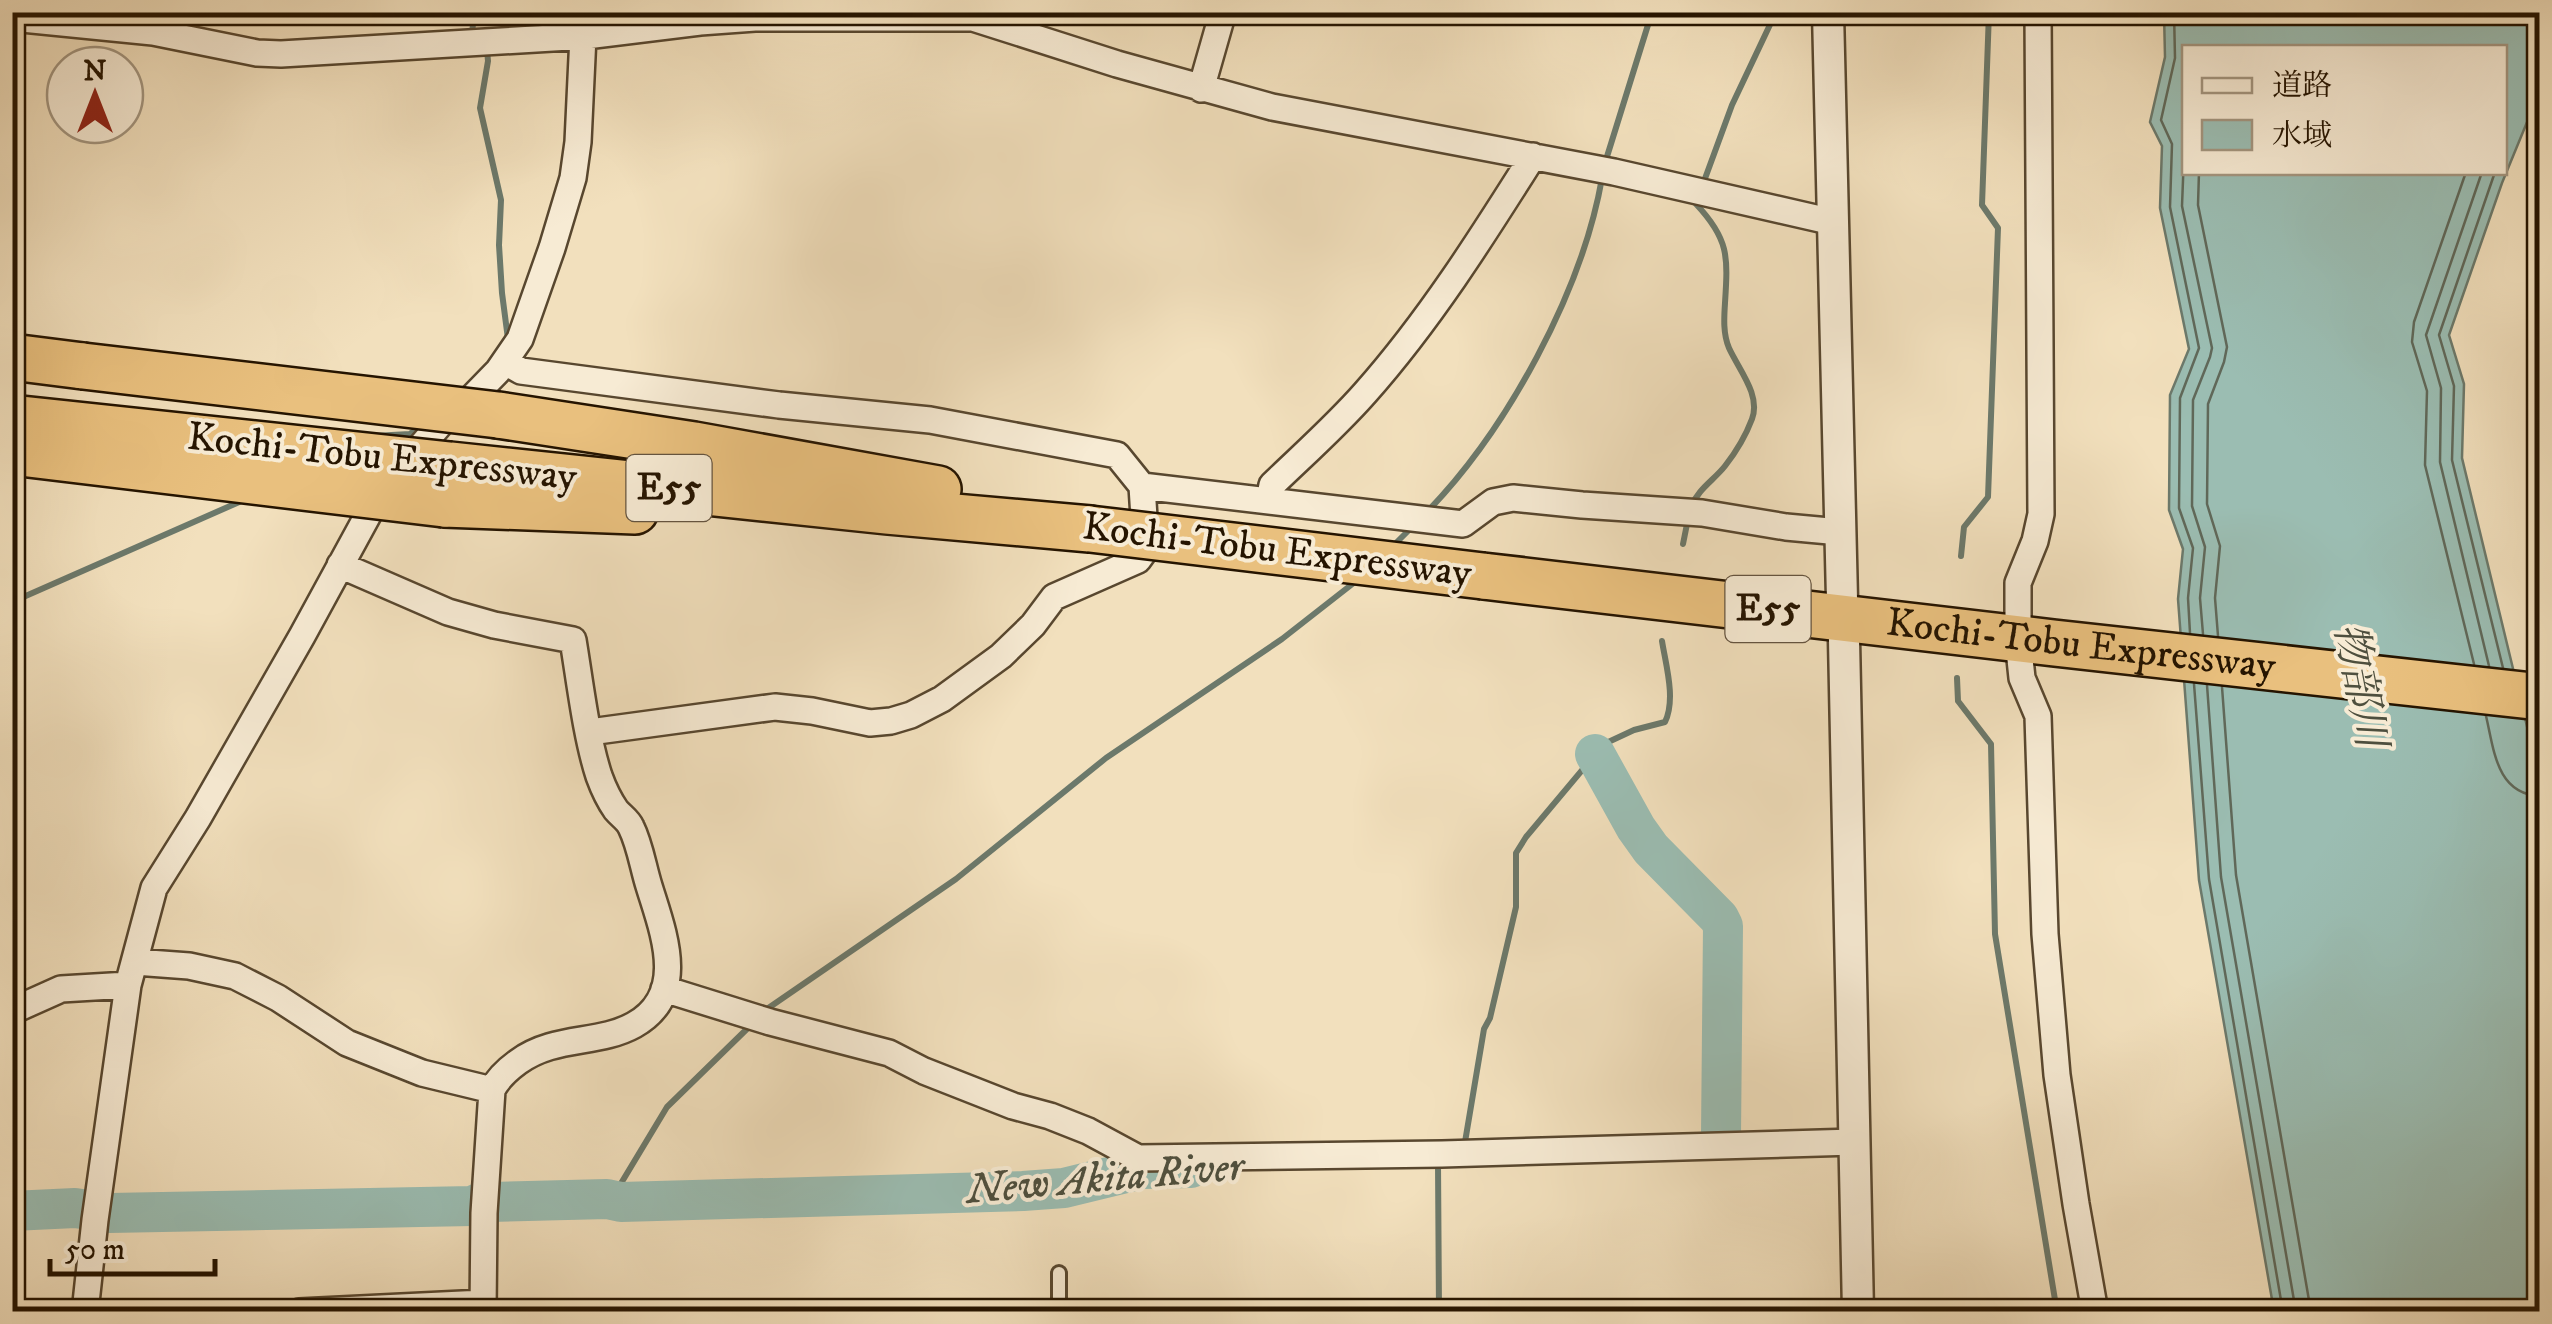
<svg xmlns="http://www.w3.org/2000/svg" width="2552" height="1324" font-family="'IM FELL DW Pica','Noto Serif JP',serif">
  <style>
    .water { fill: #9bbdb2; stroke: #6c796b; stroke-width: 2.5; fill-rule: evenodd }
    .lines { fill: none; stroke-linecap: round; stroke-linejoin: round }
    .shore { stroke: #606859; stroke-width: 2.5 }
    .stream { stroke: #6c796b; stroke-width: 6 }
    .river { stroke: #9bbdb2; stroke-width: 40 }
    .service-casing { stroke: #58472f; stroke-width: 18 }
    .minor-casing { stroke: #58472f; stroke-width: 30 }
    .tertiary-casing { stroke: #58472f; stroke-width: 35 }
    .motorway-casing { stroke: #251400; stroke-width: 50 }
    .service { stroke: #f7ebd4; stroke-width: 12 }
    .minor { stroke: #f7ebd4; stroke-width: 25 }
    .tertiary { stroke: #f7ebd4; stroke-width: 30 }
    .motorway { stroke: #e9c07e; stroke-width: 45 }
    .motorway-bridge-casing { stroke: #251400; stroke-width: 50; stroke-linecap: butt }
    .motorway-bridge { stroke: #e9c07e; stroke-width: 45 }
    .labels { text-anchor: middle; dominant-baseline: central; stroke-width: 8; stroke-linejoin: round; paint-order: stroke }
    .shield { fill: #f7ebd4; stroke: #645440; stroke-width: 2.5 }
    .shield-label { font-size: 38px; font-weight: bold; fill: #251400 }
    .street-label { font-size: 40px; fill: #251400; stroke: #f7ebd4 }
    .water-label { font-size: 42px; font-style: italic; fill: #4e4f3e; stroke: #f7ebd4 }
  </style>
  <rect width="100%" height="100%" fill="#f2e0bd"/>
  <filter id="stains"><feTurbulence type="fractalNoise" baseFrequency=".002" numOctaves="4"/><feColorMatrix values="0 0 0 0 .2 0 0 0 0 .09 0 0 0 0 .02 0 0 0 .5 -.17"/></filter>
  <radialGradient id="worn" r=".72"><stop offset=".6" stop-color="#630" stop-opacity="0"/><stop offset="1" stop-color="#630" stop-opacity=".3"/></radialGradient>
  <!-- water -->
  <path class="water" d="M2164 13H2539V93L2502 183 2449 335 2464 384 2462 458 2539 776V1311H2274L2199 880 2178 599 2183 549 2169 510 2170 395 2189 349 2160 208 2162 146 2150 122 2165 57ZM2184 48H2504V172H2184Z"/>
  <g class="lines">
    <!-- shore -->
    <path class="shore" d="M2174 12 2175 58 2161 120 2172 144 2170 207 2199 348 2180 398 2179 508 2193 548 2188 598 2190 633
      M2184 154 2182 206 2212 348 2210 357 2193 400 2192 506 2205 547 2200 598 2203 634
      M2199 172 2198 205 2227 347 2224 362 2208 404 2207 504 2220 546 2215 598 2218 636
      M2466 172 2414 322 2412 342 2427 391 2425 465 2474 664
      M2482 172 2426 335 2441 388 2440 462 2489 666
      M2495 172 2439 335 2454 386 2452 460 2503 668
      M2194 684 2209 879 2283 1312
      M2207 685 2221 877 2296 1312
      M2222 687 2236 875 2311 1312
      M2486 716C2494 749 2496 794 2540 796"/>
    <!-- stream -->
    <path class="stream" d="M472 35 474 12
      M487 50 488 61 480 108 501 200 499 245 502 293 508 339
      M1605 163 1652 12
      M1703 184 1732 105 1776 12
      M373 436 410 434 422 425
      M1691 507C1698 489 1714 480 1725 466 1736 452 1746 435 1752 419 1761 395 1739 370 1729 348 1723 334 1724 318 1725 303 1728 256 1729 239 1696 204L1698 199
      M1426 513C1507 430 1582 292 1602 178
      M1683 544 1688 519
      M1391 548 1414 525
      M1961 556 1964 527 1988 497 1998 228 1982 205 1989 12
      M12 602 246 499
      M1957 678 1958 701 1991 744 1995 934 2057 1312
      M764 1011 956 879 1106 758 1282 639 1360 578
      M1465 1142 1484 1029 1490 1018 1516 907V853L1526 837 1604 744 1634 730 1665 722C1676 699 1666 666 1662 641
      M1438 1163 1439 1312
      M611 1200 667 1107 751 1025"/>
    <!-- river -->
    <path class="river" d="M1595 754 1636 828 1651 849 1719 918 1723 926 1721 1135
      M490 1202 607 1199 621 1202 1023 1191 1064 1188 1142 1169 1191 1168
      M12 1211 75 1208 109 1213 472 1206 479 1203"/>
    <!-- service casing -->
    <g class="service-casing">
      <path id="service" d="M1059 1273V1312"/>
    </g>
    <!-- minor casing -->
    <g class="minor-casing">
      <path id="minor" d="M12 18 153 32 257 53 281 54 586 36 700 22 755 18H973L1117 64 1272 107 1614 172 1833 222
        M1201 89 1223 12
        M505 362 521 371 779 405 930 420 1117 455 1142 486 1146 549 1138 560 1054 597 1033 625 1001 656 942 699 911 715 891 721 870 723 812 711 775 707 590 732
        M1142 486 1463 524 1493 502 1513 498 1582 505 1702 513 1786 527 1840 532
        M1269 501 1272 485C1303 455 1336 426 1365 393 1429 321 1482 237 1533 156
        M340 565 448 612 494 625 573 640C580 682 586 736 599 776 603 787 609 800 616 810 621 816 628 820 631 827 640 845 643 867 649 886 663 932 689 994 634 1025 598 1045 555 1035 518 1062 507 1070 498 1078 492 1090L484 1213 483 1312
        M2018 623V583L2035 541 2041 514 2038 12
        M2020 659 2022 678 2038 716 2045 934 2057 1075 2076 1204 2095 1312
        M135 962 189 966 235 976 278 998 347 1043 422 1073 492 1090
        M664 989 770 1022 889 1053 924 1071 1013 1106 1050 1116 1088 1131 1138 1158 1442 1154 1854 1142
        M12 1011 61 989 128 985
        M85 1312 95 1220 128 985 154 888 198 818 302 636 369 513 416 452 441 423 462 408 498 371 520 339 552 248 573 178 578 142 583 36
        M299 1312 483 1303"/>
    </g>
    <!-- tertiary casing -->
    <g class="tertiary-casing">
      <path id="tertiary" d="M1828 12 1842 599
        M1844 640 1858 1312"/>
    </g>
    <!-- motorway casing -->
    <g class="motorway-casing">
      <g id="motorway">
        <path d="M12 357 83 366"/>
        <path d="M498 415 694 445 938 489"/>
        <path d="M450 465 887 511 1090 529"/>
        <path d="M444 504 635 511"/>
        <path id="s1" d="M1483 576 2054 643 2540 697"/>
      </g>
    </g>
    <!-- service -->
    <use href="#service" class="service"/>
    <!-- minor -->
    <use href="#minor" class="minor"/>
    <!-- tertiary -->
    <use href="#tertiary" class="tertiary"/>
    <!-- motorway -->
    <use href="#motorway" class="motorway"/>
    <!-- motorway-bridge casing -->
    <g class="motorway-bridge-casing">
      <path id="motorway-bridge" d="M83 366 498 415
        M12 418 450 465
        M12 452 444 504
        M1090 529 1483 576"/>
    </g>
    <!-- motorway-bridge -->
    <use href="#motorway-bridge" class="motorway-bridge"/>
  </g>
  <g class="labels">
    <!-- shield labels -->
    <g class="shield">
      <rect x="626.5" y="455" width="85" height="66" rx="8"/>
      <rect x="1725.5" y="576" width="85" height="66" rx="8"/>
    </g>
    <g class="shield-label">
      <text x="669" y="488">E55</text>
      <text x="1768" y="609">E55</text>
    </g>
    <!-- street labels -->
    <g class="street-label">
      <text transform="translate(382 458) rotate(6)">Kochi-Tobu Expressway</text>
      <text transform="translate(1277 551) rotate(7)">Kochi-Tobu Expressway</text>
      <text stroke="none"><textPath href="#s1" startOffset="602">Kochi-Tobu Expressway</textPath></text>
    </g>
    <!-- water labels -->
    <g class="water-label">
      <text transform="translate(2359 685) rotate(79)">物部川</text>
      <text transform="translate(1105 1179) rotate(-5)">New Akita River</text>
    </g>
  </g>
  <!-- margin -->
  <rect width="2552" height="1324" fill="none" stroke="#f2e0bd" stroke-width="50"/>
  <rect x="15" y="15" width="2522" height="1294" fill="none" stroke="#251400" stroke-width="5"/>
  <rect x="25" y="25" width="2502" height="1274" fill="none" stroke="#251400" stroke-width="2.5"/>
  <!-- legend -->
  <rect x="2182" y="45" width="325" height="130" fill="#f7ebd4" stroke="#a3957f" stroke-width="2.5"/>
  <rect x="2202" y="78" width="50" height="15" fill="#f7ebd4" stroke="#a3957f" stroke-width="2.5"/>
  <text x="2272" y="95" font-size="30" fill="#251400">道路</text>
  <rect x="2202" y="120" width="50" height="30" fill="#9bbdb2" stroke="#a3957f" stroke-width="2.5"/>
  <text x="2272" y="145" font-size="30" fill="#251400">水域</text>
  <!-- north arrow -->
  <g transform="translate(95 95)"><circle r="48" fill="#f7ebd4" stroke="#a3957f" stroke-width="2.5"/>
  <path d="M0-8L18 38L0 25L-18 38Z" fill="#8f2418"/>
  <text y="-15" font-size="28" font-weight="bold" text-anchor="middle" fill="#251400">N</text>
  </g>
  <!-- scale -->
  <path d="M50 1259v15h165v-15" fill="none" stroke="#251400" stroke-width="5"/>
  <text x="65" y="1259" font-size="30" fill="#251400" stroke="#f7ebd4" stroke-width="8" paint-order="stroke">50 m</text>
  <rect width="100%" height="100%" filter="url(#stains)"/>
  <rect width="100%" height="100%" fill="url(#worn)"/>
</svg>
